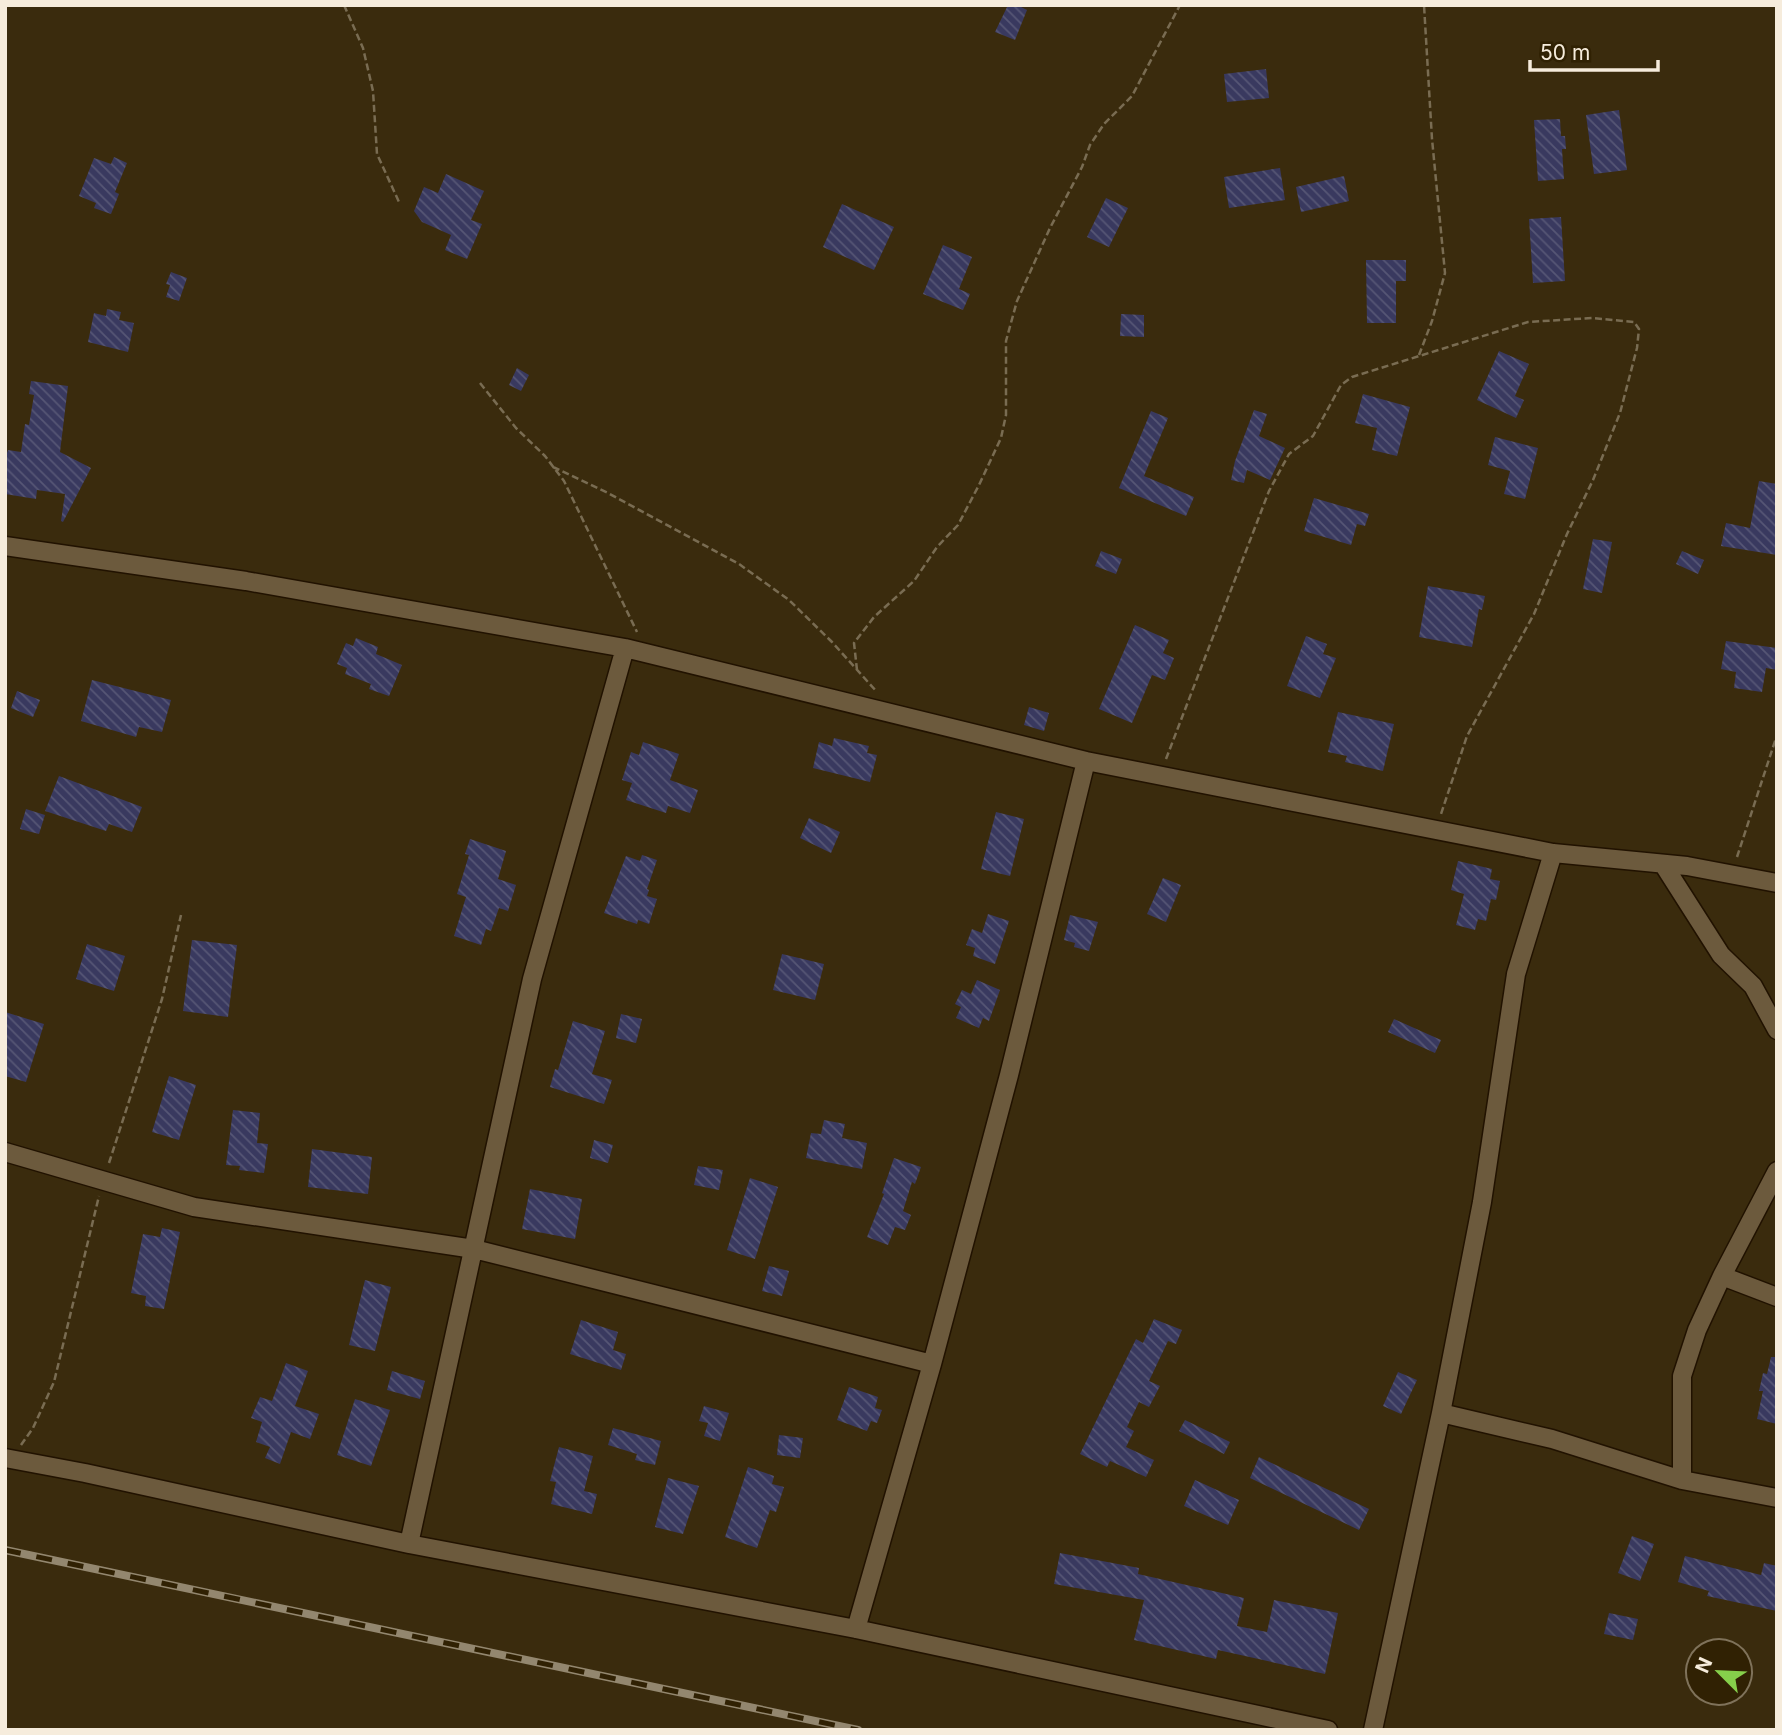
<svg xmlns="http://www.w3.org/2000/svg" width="1782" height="1735" font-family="Inter,sans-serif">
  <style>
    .building { fill: url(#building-back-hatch) }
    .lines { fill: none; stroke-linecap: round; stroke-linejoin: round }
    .minor-casing { stroke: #211200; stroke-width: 21 }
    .path { stroke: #796c52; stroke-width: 2.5; stroke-dasharray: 7 3.5; stroke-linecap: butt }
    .minor { stroke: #6c5a3d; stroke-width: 18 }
    .rail-casing { stroke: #93876f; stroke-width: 8 }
    .rail { stroke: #302103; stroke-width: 5; stroke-dasharray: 16; stroke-linecap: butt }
  </style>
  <defs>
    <pattern id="building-back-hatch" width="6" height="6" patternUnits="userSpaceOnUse" patternTransform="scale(1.75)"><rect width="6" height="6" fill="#39395f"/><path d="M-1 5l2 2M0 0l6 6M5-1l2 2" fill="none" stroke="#565675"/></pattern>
  </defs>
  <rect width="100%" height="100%" fill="#3a2b0d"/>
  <!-- building -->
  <path class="building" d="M1008 5H1017L1027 10 1015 40 995 32Z
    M1266 69 1269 98 1227 102 1224 74Z
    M1619 110 1627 170 1594 174 1586 115Z
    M1560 119 1561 136H1565L1566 149H1562L1564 179 1538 181 1534 120Z
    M114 157 127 163 115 192 119 194 111 214 94 208 96 203 79 196 94 158 111 164Z
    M1280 168 1285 200 1229 208 1224 177Z
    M446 174 484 191 471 220 482 224 467 259 445 250 451 235 422 222 414 211 424 187 438 193Z
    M1344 176 1349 201 1301 212 1296 187Z
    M1106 198 1128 208 1109 247 1087 237Z
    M842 204 894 227 874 270 823 247Z
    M1561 217 1565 281 1533 283 1529 219Z
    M943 245 972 257 959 289 970 294 963 310 923 294Z
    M1366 260H1406V281H1396V323H1367Z
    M171 272 187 278 179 301 166 297 170 285 166 284Z
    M107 309 121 312 119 320 134 323 128 352 88 342 94 313 106 316Z
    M1121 314 1144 315V337L1120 336Z
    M1499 351 1529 364 1515 396 1524 400 1516 418 1477 400Z
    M517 368 529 375 521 391 509 385Z
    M31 381 68 386 60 452 91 468 63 522 61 521 65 494 37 490 36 499 5 494V459L8 450 21 452 25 424 29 425 34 395 29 394Z
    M1363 394 1410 407 1397 456 1372 450 1377 428 1355 423Z
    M1254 410 1267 414 1259 436 1285 448 1270 480 1247 470 1244 483 1231 480 1235 461Z
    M1151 411 1168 418 1144 476 1194 497 1186 516 1119 488Z
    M1495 437 1538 448 1525 499 1504 494 1510 471 1488 465Z
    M1759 481 1777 484V555L1721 546 1726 523 1750 528Z
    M1314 498 1369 514 1365 526 1357 524 1351 545 1304 531Z
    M1593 539 1612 542 1602 593 1583 589Z
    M1101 551 1122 559 1116 574 1095 566Z
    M1682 551 1704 560 1698 574 1676 564Z
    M1428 586 1485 596 1482 610 1479 609 1472 647 1419 637Z
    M1135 625 1169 640 1163 653 1174 658 1165 680 1152 675 1132 723 1099 709Z
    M1306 636 1327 644 1323 654 1336 658 1320 698 1287 686Z
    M356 638 378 647 376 654 402 665 389 696 369 689 371 684 345 674 347 668 337 664 346 643 353 646Z
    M1726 641 1777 648V670L1766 668 1762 692 1734 688 1736 672 1721 669Z
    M92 680 171 700 162 732 139 727 136 737 81 721Z
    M17 691 40 700 33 717 11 708Z
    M1029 707 1049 713 1044 731 1024 725Z
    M1338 712 1394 724 1383 771 1345 762 1347 756 1328 752Z
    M834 738 869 746 867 753 877 755 870 782 813 768 819 742 832 746Z
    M643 742 679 754 670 780 698 790 690 813 668 806 666 813 626 800 632 783 622 780 631 752 639 755Z
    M59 776 142 807 132 832 109 824 106 831 45 811Z
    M26 809 45 815 39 834 20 829Z
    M996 812 1024 819 1010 876 981 869Z
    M809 818 840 832 831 853 800 838Z
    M470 839 506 851 498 879 516 885 508 911 499 908 491 931 486 929 481 945 454 936 466 897 457 894 469 855 465 854Z
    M642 855 657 860 647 889 649 890 647 896 657 899 649 924 638 920 637 924 604 913 626 856 640 861Z
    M1458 861 1492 869 1490 879 1500 881 1496 900 1491 899 1486 921 1478 919 1475 930 1456 925 1464 894 1451 890Z
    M1163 878 1181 885 1166 922 1147 914Z
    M988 914 1009 921 995 964 973 956 975 948 966 945 972 929 982 933Z
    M1070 915 1098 922 1089 951 1074 947 1075 943 1064 940Z
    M192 940 237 945 228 1017 183 1011Z
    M87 944 125 956 114 991 76 979Z
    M782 954 824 964 815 1000 773 990Z
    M977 980 1000 990 989 1021 983 1018 979 1028 956 1018 961 1007 955 1004 962 990 971 994Z
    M5 1012 44 1024 26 1082 5 1076Z
    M621 1014 642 1019 636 1043 616 1038Z
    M1394 1019 1441 1040 1435 1053 1388 1032Z
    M573 1021 605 1031 592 1074 612 1080 604 1104 550 1087 555 1069 558 1070Z
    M169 1076 196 1085 179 1140 152 1132Z
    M233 1110 260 1113 257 1143 268 1144 264 1173 239 1170 240 1166 226 1165Z
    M824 1120 845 1124 842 1138 867 1143 862 1169 806 1158 811 1133 821 1134Z
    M594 1140 613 1145 608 1163 590 1158Z
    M312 1149 372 1157 368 1194 308 1187Z
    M894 1158 921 1167 915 1184 912 1182 903 1211 911 1215 905 1230 895 1227 888 1245 867 1237 884 1194 882 1193Z
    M698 1166 723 1170 719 1190 694 1185Z
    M750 1178 778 1187 755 1259 727 1250Z
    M530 1189 582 1199 575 1239 522 1229Z
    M162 1228 180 1232 164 1309 145 1306 146 1296 131 1293 143 1234 160 1237Z
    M769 1266 789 1271 782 1296 762 1291Z
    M365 1280 391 1287 375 1351 349 1345Z
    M1154 1319 1182 1330 1176 1344 1168 1341 1149 1381 1160 1386 1149 1407 1139 1402 1127 1427 1134 1431 1126 1447 1154 1460 1146 1477 1110 1461 1107 1467 1080 1454 1136 1339 1143 1343Z
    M581 1320 618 1332 613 1350 626 1354 621 1370 570 1354Z
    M1771 1357H1777V1424L1757 1419 1763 1391H1759L1763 1373 1767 1374Z
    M286 1363 308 1371 295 1406 319 1414 310 1439 291 1432 280 1464 265 1458 270 1447 256 1442 262 1422 251 1418 260 1397 272 1401Z
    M392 1371 425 1381 420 1399 387 1390Z
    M1398 1372 1417 1380 1401 1414 1383 1406Z
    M849 1387 878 1397 875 1408 882 1410 877 1423 871 1421 867 1431 837 1420Z
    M355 1399 390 1410 371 1466 337 1455Z
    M704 1406 729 1413 720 1441 704 1436 708 1423 699 1421Z
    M1185 1420 1230 1442 1224 1454 1179 1431Z
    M613 1428 661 1441 655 1465 635 1460 637 1454 608 1445Z
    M779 1435 803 1438 800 1458 777 1455Z
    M559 1447 593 1456 584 1491 597 1494 592 1514 551 1504 556 1482 550 1481Z
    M1259 1457 1369 1509 1359 1530 1250 1478Z
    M748 1467 774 1476 772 1484 784 1487 776 1512 770 1510 757 1548 725 1537Z
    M668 1478 699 1486 683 1534 655 1527Z
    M1195 1480 1239 1500 1228 1525 1184 1506Z
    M1632 1536 1654 1544 1640 1581 1618 1573Z
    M1060 1553 1139 1568 1138 1574 1244 1598 1237 1626 1267 1632 1274 1600 1338 1613 1325 1674 1218 1650 1216 1659 1134 1640 1144 1600 1054 1584Z
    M1685 1556 1761 1575 1764 1563 1777 1566V1611L1707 1596 1709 1591 1678 1582Z
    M1609 1613 1638 1619 1633 1640 1604 1634Z"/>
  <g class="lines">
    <!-- minor casing -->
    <g class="minor-casing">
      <path id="minor" d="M5 546 246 581 625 648
        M1663 864 1721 955 1753 986 1777 1030
        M5 1152 194 1207 474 1249 932 1364
        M1722 1276 1777 1297
        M1441 1413 1552 1439 1682 1480 1777 1498
        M5 1458 85 1473 409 1544 856 1629 1328 1730
        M1682 1480V1376L1697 1330 1722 1276 1777 1171
        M409 1544 532 979 625 648 1086 761 1553 853 1687 866 1777 883
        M856 1629 932 1364 1009 1075 1086 761
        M1373 1730 1441 1413 1482 1202 1516 974 1553 853"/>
    </g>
    <!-- path -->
    <path class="path" d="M344 5 363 48 373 91 377 154 399 202
      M1419 355 1432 321 1445 273 1432 139 1424 5
      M480 383 516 428 545 456 564 481 637 632
      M553 467 608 493 739 564 789 600 832 642 877 692
      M857 670 854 643 874 617 914 581 937 547 958 525 979 485 1001 438 1006 415V341L1017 301 1050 228 1082 167 1090 145 1104 124 1132 96 1180 5
      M1166 759 1269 491 1289 454 1313 436 1341 385 1352 377 1528 322 1592 318 1634 322 1639 329 1637 348 1620 413 1593 480 1567 534 1534 614 1467 736 1441 814
      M1737 857 1777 735
      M109 1163 162 999 181 915
      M21 1445 33 1428 54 1382 99 1196"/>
    <!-- minor -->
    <use href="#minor" class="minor"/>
    <!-- rail casing -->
    <g class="rail-casing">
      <path id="rail" d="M5 1550 858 1730"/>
    </g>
    <!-- rail -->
    <use href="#rail" class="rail"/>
  </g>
  <!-- border -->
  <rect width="1782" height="1735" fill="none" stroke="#f6ecdc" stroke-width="14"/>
  <!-- north arrow -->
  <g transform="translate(1719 1672) rotate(294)"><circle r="33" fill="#302103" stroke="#7f725a" stroke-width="2"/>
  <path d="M0-5L12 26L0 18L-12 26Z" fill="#86cf4b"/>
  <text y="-10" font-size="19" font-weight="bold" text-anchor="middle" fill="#f6ecdc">N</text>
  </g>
  <!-- scale -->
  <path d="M1530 60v10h128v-10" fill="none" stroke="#f6ecdc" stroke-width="3.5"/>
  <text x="1540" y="60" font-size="21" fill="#f6ecdc" stroke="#302103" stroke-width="5" paint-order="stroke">50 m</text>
</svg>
